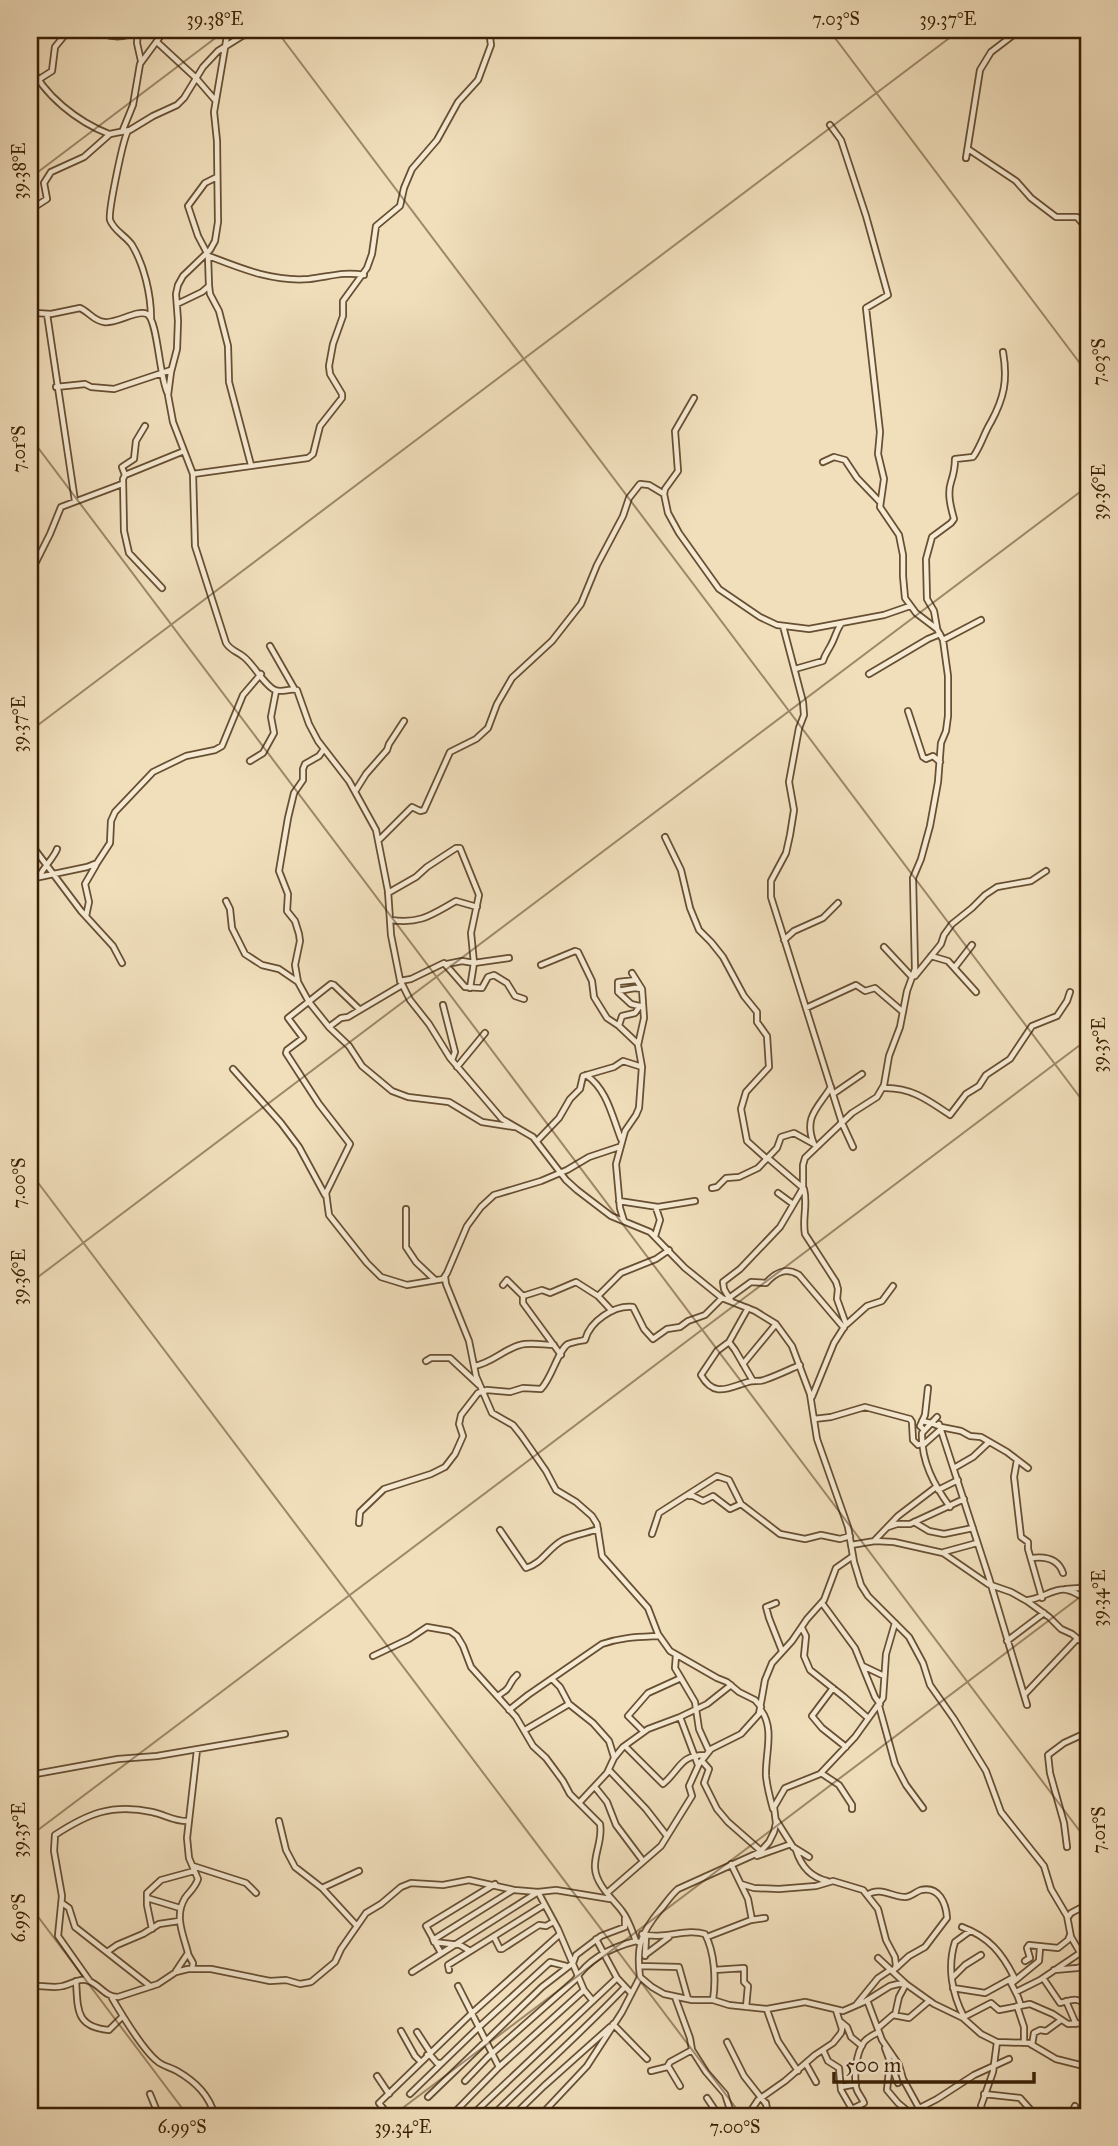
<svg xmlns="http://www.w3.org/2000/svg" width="1118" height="2146" font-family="'IM FELL Great Primer',serif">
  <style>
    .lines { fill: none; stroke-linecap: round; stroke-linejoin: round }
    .minor-casing { stroke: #674f33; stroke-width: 8 }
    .minor { stroke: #f6ead3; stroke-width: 4.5 }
    .ticks { fill: none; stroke: #391f05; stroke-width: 2; stroke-opacity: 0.45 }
    .neatline { fill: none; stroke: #391f05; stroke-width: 2.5 }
    .ticks-label { font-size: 18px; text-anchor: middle; fill: #391f05 }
  </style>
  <rect width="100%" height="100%" fill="#f1dfbc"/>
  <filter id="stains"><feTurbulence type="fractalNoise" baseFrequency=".00286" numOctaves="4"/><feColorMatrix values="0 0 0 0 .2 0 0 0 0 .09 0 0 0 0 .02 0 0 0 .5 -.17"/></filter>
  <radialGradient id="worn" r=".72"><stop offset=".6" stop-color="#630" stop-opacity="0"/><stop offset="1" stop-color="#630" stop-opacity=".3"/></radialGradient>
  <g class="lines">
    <!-- minor casing -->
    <g class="minor-casing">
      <path id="minor" d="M95 30C107 38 125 39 137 30
        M138 30 137 43 141 61
        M228 30 214 112 217 141 218 222 215 241 210 250 183 276 178 285 176 294 178 321 177 349 171 372 168 395 173 422 193 474 195 546 226 643C231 651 237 651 244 657 254 665 265 686 275 690 282 693 290 688 297 690L309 724 318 741 349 781 376 830 388 891 391 935 400 980 410 1000 429 1024 450 1058 502 1119 533 1137 566 1180 577 1190 611 1216 650 1232 685 1268 722 1298 755 1311 776 1324 792 1346 810 1394 817 1439 848 1527 854 1562 861 1585 868 1596 909 1637 923 1663 930 1685 954 1719 986 1771 1001 1812 1044 1866 1051 1889 1067 1916 1071 1937 1088 1966
        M157 42 196 78 215 100
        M30 64C43 95 78 122 109 134
        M38 80 52 71 55 47 69 30
        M128 131C123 139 108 212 110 220 114 231 126 236 132 245 144 265 151 294 151 318
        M122 132 133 105 140 64 165 30
        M968 149 1016 181 1031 198 1056 217H1077L1088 230
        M966 158 980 70 991 52 1012 36 1015 30
        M30 210 47 199 44 183 51 172 84 157 110 134 130 130 153 116 177 105 184 98 203 67 218 51 242 36 265 30
        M207 253 198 236 188 206 205 183 217 177
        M206 255C240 268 272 282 309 279 328 277 344 271 364 275
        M209 286 210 294 219 311 228 346 229 382 251 465
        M177 304 202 292 209 286 208 256
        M47 314 75 501
        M30 315 36 313 51 314 80 308C89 312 94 321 104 322 117 324 137 309 147 314 158 320 159 378 168 394
        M56 387 85 384 91 387 114 389 171 370
        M694 398 675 431 678 471 665 489 664 494 668 513 679 533 719 589 760 617 777 625 809 629 884 615 910 606
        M823 462 834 457 845 460 857 478 880 502
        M193 474 308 458 313 454 320 426 342 398V394L330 374 329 366 333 344 343 316V301L367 268 372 254 376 226 400 206 404 188 412 169 437 140 458 102 478 80 491 45 489 30
        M125 475 122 467 134 459 136 441 145 426
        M36 562 50 534 61 507 122 484
        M162 588 129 553 124 531 123 479 125 475 184 451
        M783 626 803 702 804 715 799 728 789 782 794 810 790 835 786 853 771 881V897L842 1123 853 1147
        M937 628 934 611 927 599 926 559 932 537 951 523 954 519C951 508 947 494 951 482 954 473 955 469 955 459L973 457C981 446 984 433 991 422 1004 398 1008 380 1003 352
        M943 640 981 620
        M270 646 294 688
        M795 669 823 661C825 654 828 651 831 645 835 638 836 631 841 624
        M869 674 928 639 940 634
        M908 711 923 757 926 759 933 756 940 762
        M324 749 319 756 305 764 303 769V780L294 793 288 818 279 871 288 894 287 911 295 921 299 934 300 941 295 965 298 982 309 1002 329 1027 349 1046 362 1066 392 1091 408 1097 449 1102 482 1122 514 1127
        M250 761 263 753 274 733 271 717 276 691
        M356 790 366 774 387 750 389 744 404 721
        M665 837 681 870 690 908 699 930 711 942 723 957 744 996 757 1012V1022L767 1036 769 1067 746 1092 741 1109 747 1141 767 1159
        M380 839 412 807 420 811 424 810 450 752 476 739 488 728 497 704 512 678 552 641 581 604 597 565 623 516 629 498 640 484 649 485 664 494
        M30 843 81 911 113 946 122 963
        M40 875C44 867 55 856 57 849
        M30 879 87 867 97 863 110 843 111 821 115 812 153 772 186 756 215 750 222 746 243 695 261 674
        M388 893 416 877 427 867 456 848H460L479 895 471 933 474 963 470 988
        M226 901 230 909 232 928 245 954 262 965 279 969 298 982
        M86 916 89 902 85 884 96 865
        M391 920C421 924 431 915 456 901L477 907
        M784 940 794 931 823 918 838 903
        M884 947 912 977
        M931 956 948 961 976 992
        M447 964 462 961 474 963 509 958
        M541 965 575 951 578 952 592 981 594 997 607 1018 619 1026 638 1044
        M955 967 972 945
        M915 976 941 944 944 935 952 924 972 908 985 895 997 887 1031 881 1046 871
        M636 980 618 982V992L631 1004 643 1007
        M400 981 411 979 444 963 465 987 482 988 488 977 494 975 507 983 515 996 524 999
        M618 991 635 988 641 989
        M443 1005 455 1052 452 1060
        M806 1008 856 985 865 991 875 988 903 1012
        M359 1009 334 985 331 984 288 1018 303 1038 287 1050 286 1053 319 1104 350 1144 326 1193 329 1215 367 1263 381 1277 407 1285 443 1279 447 1273 467 1226 481 1207 494 1195 541 1181 567 1170 589 1157 619 1147
        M619 1025 622 1016 635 1013 640 1006
        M329 1027 341 1018 348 1017 402 985
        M457 1067 485 1033
        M233 1069 281 1123 299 1147 325 1195
        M586 1075C607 1089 612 1116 621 1139
        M883 1088C911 1087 928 1100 950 1115L966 1094 979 1086 986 1075 1010 1059 1032 1026 1057 1016 1067 1001 1070 992
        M833 1094 862 1074
        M537 1141 559 1118 570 1099 580 1089 583 1076 614 1067 623 1061 642 1067
        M814 1144C803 1117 818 1108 831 1087
        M768 1158 803 1188
        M712 1188 717 1187 726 1178 739 1177 758 1168 777 1148 781 1137 794 1133 814 1144
        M804 1189C808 1205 802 1218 805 1234L836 1282 838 1289 837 1299 846 1324 834 1343 812 1397
        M778 1193 793 1204
        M619 1201 658 1207 695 1201
        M406 1209V1247L416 1262 434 1279
        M624 1221 620 1208 616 1164 625 1131 636 1115 639 1108 642 1067 638 1045 644 1018 642 989 632 973
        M655 1236 660 1220 656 1208
        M445 1277 446 1284 469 1341 476 1376 492 1413 513 1425 521 1435 546 1471 556 1490 576 1502 592 1516 597 1524 602 1556 648 1608 658 1634 670 1651 717 1678 727 1682 739 1692 755 1700 761 1707
        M503 1285 507 1280 523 1296V1303L561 1355
        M523 1296 542 1290 550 1293 576 1282 598 1296 612 1311
        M598 1296 621 1273 656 1259 669 1250
        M729 1298 751 1282 766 1283C776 1272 786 1267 799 1275L844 1328
        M731 1301 724 1289 723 1282 740 1269 780 1227 803 1188V1165L805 1158 852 1113 877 1097 884 1085 889 1056 900 1027 907 991 915 969 913 878 921 859 930 826 938 782 941 743 946 731 948 716V676L943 640 937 629 916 613 905 598 903 576V555L899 535 880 507 884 479 878 454 880 432 866 308 888 295 866 216 841 140 830 125
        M748 1308 729 1342 717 1351 701 1375C714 1398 728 1388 748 1382 753 1380 759 1382 764 1380 776 1376 788 1370 800 1365
        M847 1324 867 1306 882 1301 893 1286
        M729 1342 735 1350 753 1381
        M426 1361 431 1358H450L479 1385
        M743 1364 776 1324
        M474 1366C492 1363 504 1349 520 1345 530 1342 544 1345 554 1345
        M937 1417 922 1433C921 1461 934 1485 950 1507
        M814 1419 831 1417 865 1407 910 1419 912 1422 913 1440 918 1445 923 1443
        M922 1421 931 1423 941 1427 961 1431 970 1436 981 1437 1007 1452 1028 1468
        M939 1424 989 1578 1027 1705
        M924 1430 920 1426 925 1415 928 1388
        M923 1445 941 1429
        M1017 1460 1014 1477 1021 1537 1028 1542V1549L1042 1598
        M954 1468 973 1457 989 1442
        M938 1490 958 1480
        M689 1496H693L703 1501 713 1496 730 1509 741 1504
        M914 1522 929 1531 944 1534 973 1528
        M359 1523 360 1512 384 1489 431 1474 445 1467 455 1454 463 1436 459 1424 461 1415 478 1393 487 1390 510 1392 523 1388 541 1389C552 1378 558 1350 568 1344 573 1342 580 1341 585 1340 590 1321 614 1305 633 1307L644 1329 653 1339 667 1329 680 1327 688 1321 705 1315 722 1298
        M888 1527 897 1524H910L964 1499
        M500 1530 526 1568C543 1563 548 1548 563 1540 574 1535 587 1533 598 1529
        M652 1534 659 1513 717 1476 729 1480 741 1504 780 1534 805 1539 821 1535 840 1539 850 1536
        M875 1540 898 1516 936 1487
        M851 1545 875 1541 894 1542 943 1553 988 1584 1011 1592 1027 1601 1049 1617 1061 1629 1072 1634 1088 1647
        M944 1552 977 1543
        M1031 1558C1045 1556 1058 1558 1063 1573
        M1066 1589 1079 1588 1088 1584
        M1028 1600C1041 1599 1056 1587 1067 1590 1074 1591 1081 1597 1088 1599
        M776 1603 766 1607 769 1618 782 1651
        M822 1603 855 1648 875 1697 880 1704
        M895 1623 886 1654 883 1698 855 1737 820 1774 785 1788 774 1807 776 1823 774 1832 769 1842 760 1852 678 1889C671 1895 666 1903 660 1910 641 1933 636 1946 640 1977L652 1987 664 1994 692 2000H713L729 2005 767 2009 805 2002 843 2011 866 2001 890 1986 898 1984H906L934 2004 963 2018 981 2034 997 2042 1029 2043 1056 2059 1088 2067
        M802 1628 806 1636 804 1656 810 1670 844 1697 868 1718
        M1007 1641 1044 1613
        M676 1655 675 1668 695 1702 699 1729 709 1751
        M373 1656 409 1639 427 1627 450 1631 457 1636 463 1646 471 1667 516 1717 533 1746 546 1758 563 1781 570 1794 600 1824C603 1840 594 1853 595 1868 596 1885 613 1899 622 1911 629 1920 632 1931 636 1941L640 1943
        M863 1666 884 1676
        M552 1679 560 1687 569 1704 593 1723 609 1741 614 1757
        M833 1688 812 1716 822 1728 846 1747
        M1025 1694 1077 1639
        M498 1697C501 1692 504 1693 507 1689 511 1685 510 1681 517 1675
        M879 1706 895 1764 906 1785 923 1808
        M509 1710 528 1695 602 1644C622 1637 639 1637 659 1636
        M761 1710C775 1729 765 1754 766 1776 767 1787 770 1798 773 1809
        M680 1717 698 1765
        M525 1730 569 1704
        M644 1732 628 1716 648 1693 681 1678
        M625 1746 663 1784C681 1769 679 1755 706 1755
        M702 1761 709 1769 704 1783 717 1809 728 1822 761 1851
        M609 1770 646 1809 667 1836
        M821 1773 839 1785 852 1805V1809
        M30 1775 118 1759 157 1756 285 1734
        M595 1787 607 1802 616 1825 643 1861
        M579 1803 607 1773 614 1758 623 1747 648 1729 680 1717 707 1704 731 1685
        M776 1820 793 1847 809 1857
        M279 1821 286 1850 295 1867 322 1888 356 1925
        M1067 1847 1064 1823 1050 1773 1048 1755 1064 1743 1088 1732
        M796 1850C801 1866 810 1877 827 1881
        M757 1856 791 1844
        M731 1864 748 1899 752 1920
        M193 1866 246 1883 256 1893
        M741 1884 754 1888 779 1889 816 1886 833 1881 863 1890 878 1909 886 1940 895 1957 896 1966 893 1972
        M322 1888 359 1871
        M607 1893 661 1846 692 1796 689 1786 699 1764 711 1749 741 1734 759 1714 765 1680 772 1663 792 1641 807 1619 824 1600 836 1568 853 1556
        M867 1895C880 1886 892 1897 905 1897 911 1897 915 1892 921 1890 939 1886 946 1903 947 1918L925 1947 909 1956 896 1968
        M147 1898 180 1908
        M62 1903 69 1908 75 1927 150 1986
        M1068 1917 1071 1913 1088 1904
        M152 1929 147 1905V1893L161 1880 194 1871
        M642 1934C663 1940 686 1928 705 1934 715 1953 716 1980 713 2000
        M494 1937 500 1949H502L539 1925 546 1926 553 1922
        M707 1937 751 1920 765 1918
        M596 1939 617 1978 631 1993
        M433 1940 513 1890
        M434 1942 460 1945 470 1951
        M107 1952 117 1945 143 1934 159 1924 179 1921
        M441 1953 426 1926 495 1884
        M188 1954 193 1963 192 1969
        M645 1955 669 1937
        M645 1956 646 1936
        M878 1958 906 1984 899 1997 895 2015
        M1025 1961 1030 1958 1027 1948 1029 1945 1058 1948 1068 1940 1070 1935
        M639 1966 679 1967 688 1999
        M449 1970 448 1965 544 1905
        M714 1970 744 1968V1982L748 1986 746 2007
        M1054 1970 1077 1968 1087 1965
        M176 1971 188 1953C183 1934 174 1916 185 1898 190 1891 195 1888 198 1879L189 1858 187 1838 197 1750
        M412 1972 538 1892 558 1929 584 1990 593 2001
        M953 1977 965 1965 981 1955
        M1043 1978 1060 2003C1072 2000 1077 1996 1088 2007
        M89 1980 58 1936 62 1896 54 1851 55 1835C87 1814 112 1803 152 1812 166 1815 175 1822 189 1821
        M76 1981C78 2009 75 2027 109 2030L123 2016
        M1010 1981 1018 1997 1021 2006
        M1012 1983 1039 1961 1040 1948
        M458 1986 499 2067
        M30 1987C41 1984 52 1989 63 1986 72 1984 80 1977 89 1981 100 1985 105 1997 118 1997L158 1984 176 1972 188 1969H211L270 1981 286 1980 300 1984 311 1982 335 1962 341 1949 366 1913 381 1904 401 1887 411 1883 443 1885 469 1880 514 1890 538 1892 556 1890 610 1899
        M953 1988 985 1993 1014 1977C1002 1953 989 1937 962 1927
        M1016 1992 1040 1980 1080 1953
        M675 1997 690 2038 692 2050 706 2072 725 2094 732 2116
        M112 1998C122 2015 142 2049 157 2061 162 2066 170 2067 177 2071 196 2082 209 2095 215 2116
        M867 2000 882 2040 899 2065 903 2079 919 2108
        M1066 2001 1076 2024
        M856 2005 878 1978 890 1970
        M1017 2006 1024 2027V2042
        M767 2010 778 2041 798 2071
        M964 2017 991 2003 999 2010 1030 2004 1053 2014 1068 2024 1088 2023
        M964 2017C952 1994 947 1967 955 1942L970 1931
        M841 2022 847 2027 851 2037 862 2046
        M613 2024 647 2059
        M878 2028 893 2015 909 2018 929 2001
        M401 2031 415 2056 420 2061
        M417 2032 430 2052
        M727 2042 744 2076 766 2104
        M1032 2045 1034 2033 1040 2030 1046 2031 1061 2020
        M885 2048 898 2083
        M823 2050 828 2061 839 2068 841 2090 856 2116
        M427 2055 431 2056 437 2063H441
        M890 2061 887 2090 898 2103 910 2113
        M806 2064 816 2082
        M668 2066 680 2086
        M651 2071 667 2067 670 2062 692 2050
        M377 2076 389 2094
        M465 2081 488 2057 575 1980C589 1958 612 1947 636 1941
        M841 2087 856 2084
        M150 2094 159 2116
        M410 2094 479 2027 550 1962 566 1966
        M984 2094 1020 2098 1036 2116
        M428 2097 542 1987 573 1963 576 1955 601 1936 625 1927V1918
        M707 2098 719 2116
        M766 2103 768 2116
        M852 2109 864 2103C862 2097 857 2093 856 2087 854 2075 856 2053 864 2042 868 2037 873 2035 879 2032
        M389 2116 379 2103 472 2013 559 1935
        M451 2116 499 2067 584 1990
        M471 2116 617 1978
        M492 2116C536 2073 582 2032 625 1987
        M513 2116 544 2086 610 2027
        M540 2116 587 2066 622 2012 640 1977
        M614 2116H620
        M750 2116 752 2109 758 2100 785 2081 815 2055 833 2043 841 2033 842 2029 836 2010
        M904 2116 937 2099 974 2075 1009 2059
        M984 2116 981 2106 993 2072 997 2042
        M1070 2116 1075 2106"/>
    </g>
    <!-- minor -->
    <use href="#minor" class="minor"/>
  </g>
  <!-- ticks -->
  <path class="ticks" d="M276 30 1088 1108M829 30 1088 374M30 178 226 30M30 437 1088 1842M30 731 960 30M30 1172 742 2116M30 1283 1088 486M30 1836 1088 1039M30 1906 188 2116M392 2116 1088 1591"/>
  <!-- margin -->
  <rect width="1118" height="2146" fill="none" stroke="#f1dfbc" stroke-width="77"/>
  <!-- scale -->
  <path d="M834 2072v10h200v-10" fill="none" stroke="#391f05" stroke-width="3.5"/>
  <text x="845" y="2072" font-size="21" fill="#391f05" stroke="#f6ead3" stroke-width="5" paint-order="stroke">500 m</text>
  <rect x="38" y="38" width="1042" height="2070" class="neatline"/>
  <g class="ticks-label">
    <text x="215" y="25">39.38°E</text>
    <text x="836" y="25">7.03°S</text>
    <text x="948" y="25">39.37°E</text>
    <text transform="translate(19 171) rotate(-90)" y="6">39.38°E</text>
    <text transform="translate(1099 362) rotate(-90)" y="6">7.03°S</text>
    <text transform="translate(19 449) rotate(-90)" y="6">7.01°S</text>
    <text transform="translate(1099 492) rotate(-90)" y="6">39.36°E</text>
    <text transform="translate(19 724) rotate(-90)" y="6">39.37°E</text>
    <text transform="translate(1099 1045) rotate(-90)" y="6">39.35°E</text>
    <text transform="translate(19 1183) rotate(-90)" y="6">7.00°S</text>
    <text transform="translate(19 1277) rotate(-90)" y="6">39.36°E</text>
    <text transform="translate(1099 1598) rotate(-90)" y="6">39.34°E</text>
    <text transform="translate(19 1830) rotate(-90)" y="6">39.35°E</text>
    <text transform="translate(1099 1830) rotate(-90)" y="6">7.01°S</text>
    <text transform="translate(19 1918) rotate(-90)" y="6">6.99°S</text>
    <text x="182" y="2133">6.99°S</text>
    <text x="403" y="2133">39.34°E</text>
    <text x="735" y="2133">7.00°S</text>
  </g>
  <rect width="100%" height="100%" filter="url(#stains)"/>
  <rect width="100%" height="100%" fill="url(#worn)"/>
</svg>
